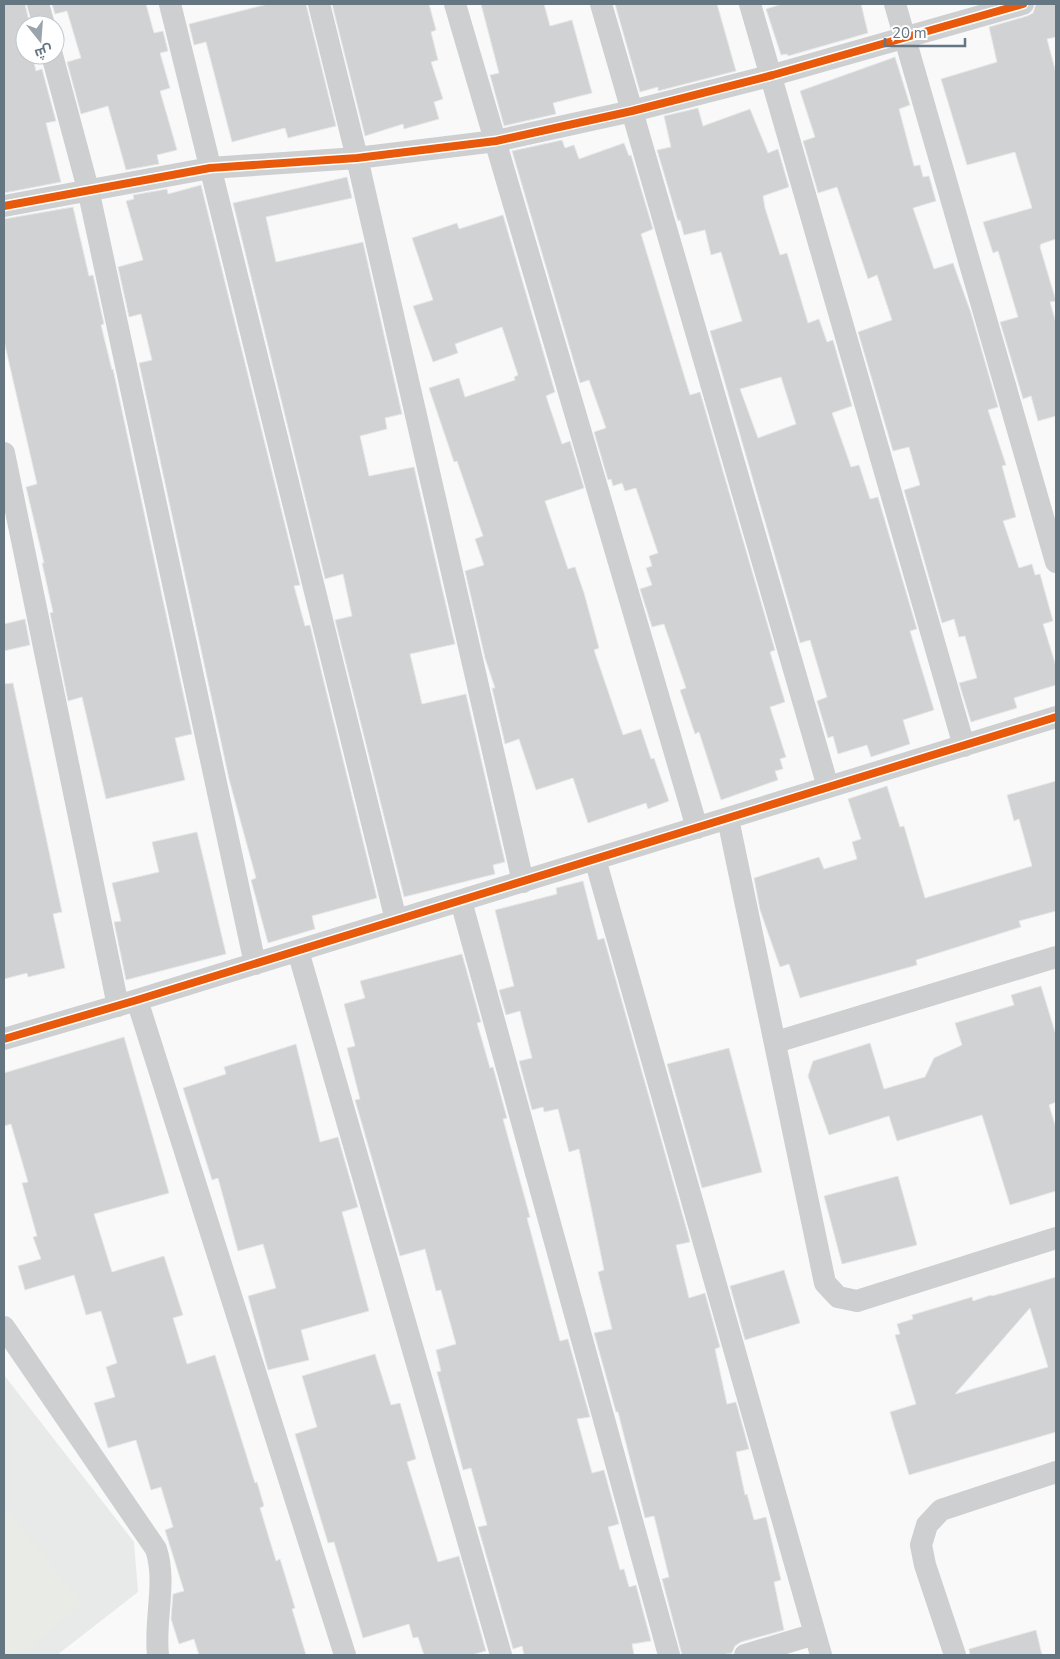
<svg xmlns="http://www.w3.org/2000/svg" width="1060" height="1659" font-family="'Nunito Sans',Cairo,sans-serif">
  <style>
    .built { fill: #e8e9e9 }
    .green { fill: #e8ebe6 }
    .building { fill: #d0d2d3; stroke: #e8e8e8; fill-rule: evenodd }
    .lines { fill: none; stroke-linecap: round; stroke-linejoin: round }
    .street { stroke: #cecfd0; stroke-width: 22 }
    .cycleway-casing { stroke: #fff; stroke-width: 11 }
    .cycleway { stroke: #e8590c; stroke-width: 8 }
  </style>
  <rect width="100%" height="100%" fill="#f9f9f9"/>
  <!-- built -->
  <path class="built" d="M4 1375 134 1542 138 1592 57 1655H4Z"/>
  <!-- green -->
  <path class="green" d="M4 1506 83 1604 20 1655H4Z"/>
  <!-- building -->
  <path class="building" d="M4 4H25L29 21 23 23 25 55H32L36 71 42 69 56 121 46 123 61 182 4 193Z
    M52 4H146L154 33 163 31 168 51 160 53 170 88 160 91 177 150 157 155 159 164 126 170 108 106 81 114 67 62 81 58 67 11 55 14Z
    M268 4H306L336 126 288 138 285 128 232 142 206 42 194 45 189 24Z
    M332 4H429L436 30 431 32 438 60 431 62 443 99 434 102 439 119 404 129 403 124 365 136Z
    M481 4H544L550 26 572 20 592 93 553 103 556 114 504 126 490 75 499 73Z
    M615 4H717L736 71 658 91V87L640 92Z
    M782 4H861L868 33 788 56 787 54 781 55 766 9Z
    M1036 4H1056V37L1047 39 1056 73V239L1041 244 1040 247 1056 301 1050 302 1056 323V416L1038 421 1031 396 1023 399 1000 322 1018 317 998 251 993 253 983 222 1032 208 1015 152 967 165 941 79 997 62 989 27 1027 16 1033 13Z
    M895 57 910 105 899 109 914 166 920 165 923 177 929 176 936 201 913 208 934 269 953 263 971 313 998 407 988 410 1006 465 1002 466 1016 517 1003 521 1019 568 1032 564 1035 575 1040 574 1053 621 1043 624 1056 666V685L1014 698 1017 708 971 722 959 683 977 678 965 636 959 637 954 619 942 623 904 490 920 485 909 447 893 451 858 332 892 320 877 275 868 279 837 187 818 193 803 141 815 137 800 91Z
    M698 108 703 126 750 109 768 153 778 149 789 187 763 196 765 208 780 255 787 253 808 323 819 319 827 342 833 340 852 406 832 413 851 467 859 465 870 499 878 497 917 629 910 631 934 710 903 720 910 744 871 757 867 745 838 754 833 736 828 738 817 701 827 697 810 640 800 643 710 331 742 321 721 252 711 255 705 230 684 235 680 220 678 221 657 150 671 147 664 116ZM781 377 796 424 758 438 740 389Z
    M562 140 565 148 574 145 579 159 624 143 629 156 631 155 653 229 641 234 690 395 700 392 775 650 770 652 785 702 770 707 786 757 780 759 783 769 775 771 778 780 721 800 699 732 695 734 680 690 686 688 664 624 652 627 640 589 652 585 646 568 652 566 649 556 658 553 636 488 625 491 622 483 613 486 611 479 608 480 594 432 606 428 589 380 580 383 512 151Z
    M347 177 352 198 266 217 276 262 363 242 402 414 385 418 387 429 360 436 369 476 414 467 455 644 410 654 422 704 466 694 505 862 493 865 495 874 404 897 335 620 352 616 343 574 325 579 233 203Z
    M201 185 300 585 294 586 305 626 310 625 377 898 312 916 315 929 268 943 251 880 256 878 229 779 139 363 152 360 141 314 129 317 118 267 143 260 126 201 134 199 133 195 167 189 168 194Z
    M73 207 89 276 93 275 104 324 101 325 112 370 113 369 192 734 175 738 185 780 106 799 82 697 68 701 50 613 53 612 42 563H44L26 487 37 484 4 341V219Z
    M503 215 555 392 546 396 562 444 570 441 584 488 545 501 568 569 575 567 584 593 599 648 594 650 623 735 641 729 651 759 654 758 669 801 648 809 646 803 588 823 573 778 536 790 519 739 505 744 492 688H495L485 658 465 571 484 565 475 539 483 536 457 461 454 462 429 388 459 378 465 397 515 380 514 377 518 375 502 327 455 344 458 353 433 362 413 306 433 300 412 238 457 223 459 229Z
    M25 619 30 645 4 651V624Z
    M13 683 62 912 53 914 65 968 28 977 27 973 4 979V684Z
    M1056 781V911L1019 921 1021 927 916 960 917 965 800 998 789 964 780 967 760 910 754 878 819 857 824 869 857 859 852 842 861 839 848 799 887 786 900 827 904 826 925 898 1032 866 1019 819 1014 821 1007 795Z
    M197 832 226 954 126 980 114 922 121 921 112 883 159 872 152 842Z
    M583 881 598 940 604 938 688 1234 690 1242 676 1245 689 1298 705 1293 720 1347 715 1349 727 1404 736 1402 749 1449 736 1452 745 1495 747 1494 754 1520 766 1517 781 1580 774 1582 784 1630 741 1642 735 1646 732 1653 721 1655H682L662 1579 669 1577 654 1516 645 1518 618 1412H616L594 1333 612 1329 598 1272 604 1270 579 1149 569 1152 558 1109 544 1112 543 1107 532 1110 519 1061 532 1058 520 1011 506 1015 499 990 514 986 495 910 557 894 556 888Z
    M462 954 481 1022 477 1023 490 1068 493 1067 507 1118 503 1119 530 1217 527 1218 558 1334 560 1341 568 1339 590 1417 577 1419 592 1473 604 1470 619 1524 608 1527 620 1570 624 1569 629 1587 636 1585 651 1641 632 1644 634 1655H524L522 1646 513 1649 478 1527 487 1525 471 1468 463 1470 437 1372 441 1371 436 1350 456 1344 441 1290 436 1291 425 1249 400 1256 355 1100 360 1099 347 1048 355 1046 344 1004 365 998 360 981Z
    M1041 986 1056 1035V1102L1049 1105 1056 1128V1191L1010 1205 982 1115 897 1141 889 1116 829 1135 808 1076 813 1061 870 1043 884 1089 925 1077 934 1058 962 1045 955 1023 1014 1005 1011 995Z
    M124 1037 169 1193 94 1214 112 1272 164 1256 183 1315 173 1318 187 1364 215 1355 255 1483 257 1482 264 1506 260 1508 276 1561 280 1559 295 1608 292 1609 306 1655H199L194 1639 179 1644 171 1619 173 1594 184 1591 165 1530 173 1527 161 1487 151 1490 136 1440 108 1448 94 1403 115 1397 106 1367 117 1363 101 1311 86 1315 74 1275 25 1290 18 1266 41 1259 33 1237 37 1236 22 1183 28 1182 11 1124 4 1126V1073Z
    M296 1044 320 1142 338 1137 358 1207 342 1212 369 1311 301 1330 309 1360 268 1370 248 1296 276 1288 263 1244 238 1251 218 1178 212 1180 183 1088 226 1074 224 1067Z
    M729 1048 762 1172 702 1188 667 1064Z
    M898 1176 917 1245 842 1264 824 1196Z
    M784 1270 800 1323 745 1340 730 1286Z
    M1056 1277V1432L909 1475 890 1412 916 1404 895 1335 900 1334 897 1324 913 1319 912 1315 972 1297 973 1301 991 1295 992 1296ZM1030 1308 1048 1367 955 1394Z
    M375 1354 391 1405 400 1403 416 1459 407 1462 438 1562 459 1556 486 1651 471 1655H424L418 1637 413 1638 409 1624 363 1638 334 1542 328 1543 295 1434 317 1427 302 1376Z
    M1036 1630 1042 1655H970L969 1649Z"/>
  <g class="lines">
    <!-- street -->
    <path class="street" d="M38 4 44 25
      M170 4 396 920
      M319 4 357 158 523 882
      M455 4 697 828
      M601 4 828 787
      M750 4 964 746
      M895 4 1056 562
      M52 55 88 189 255 964
      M4 206 210 168 357 158 496 141 632 111 773 75 1023 4
      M4 453 118 1006
      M728 819 825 1283 838 1297 857 1301 1056 1238
      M595 859 821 1655
      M461 901 669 1655
      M298 951 501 1655
      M137 1000 345 1655
      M4 1039 137 1000 1056 717
      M776 1042 1056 957
      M4 1327 156 1549C167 1582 154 1620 158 1655
      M745 1655 815 1634
      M955 1655 925 1565 921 1545 927 1525 941 1510 1056 1472"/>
    <!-- cycleway casing -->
    <g class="cycleway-casing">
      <path id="cycleway" d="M4 206 210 168 357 158 496 141 632 111 773 75 1023 4
        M4 1039 137 1000 1056 717"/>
    </g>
    <!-- cycleway -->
    <use href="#cycleway" class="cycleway"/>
  </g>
  <!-- border -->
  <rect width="1060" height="1659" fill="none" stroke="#657683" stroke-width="10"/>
  <!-- north arrow -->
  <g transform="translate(40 40) rotate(163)"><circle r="24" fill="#ffffff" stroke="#c1c8cd"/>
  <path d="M0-4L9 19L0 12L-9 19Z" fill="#99a4ac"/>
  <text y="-8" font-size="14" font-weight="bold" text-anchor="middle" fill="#657683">ش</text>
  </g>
  <!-- scale -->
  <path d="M885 38v8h80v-8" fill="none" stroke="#657683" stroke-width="2.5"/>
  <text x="892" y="38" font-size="15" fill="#657683" stroke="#ffffff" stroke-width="4" paint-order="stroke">20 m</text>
</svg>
